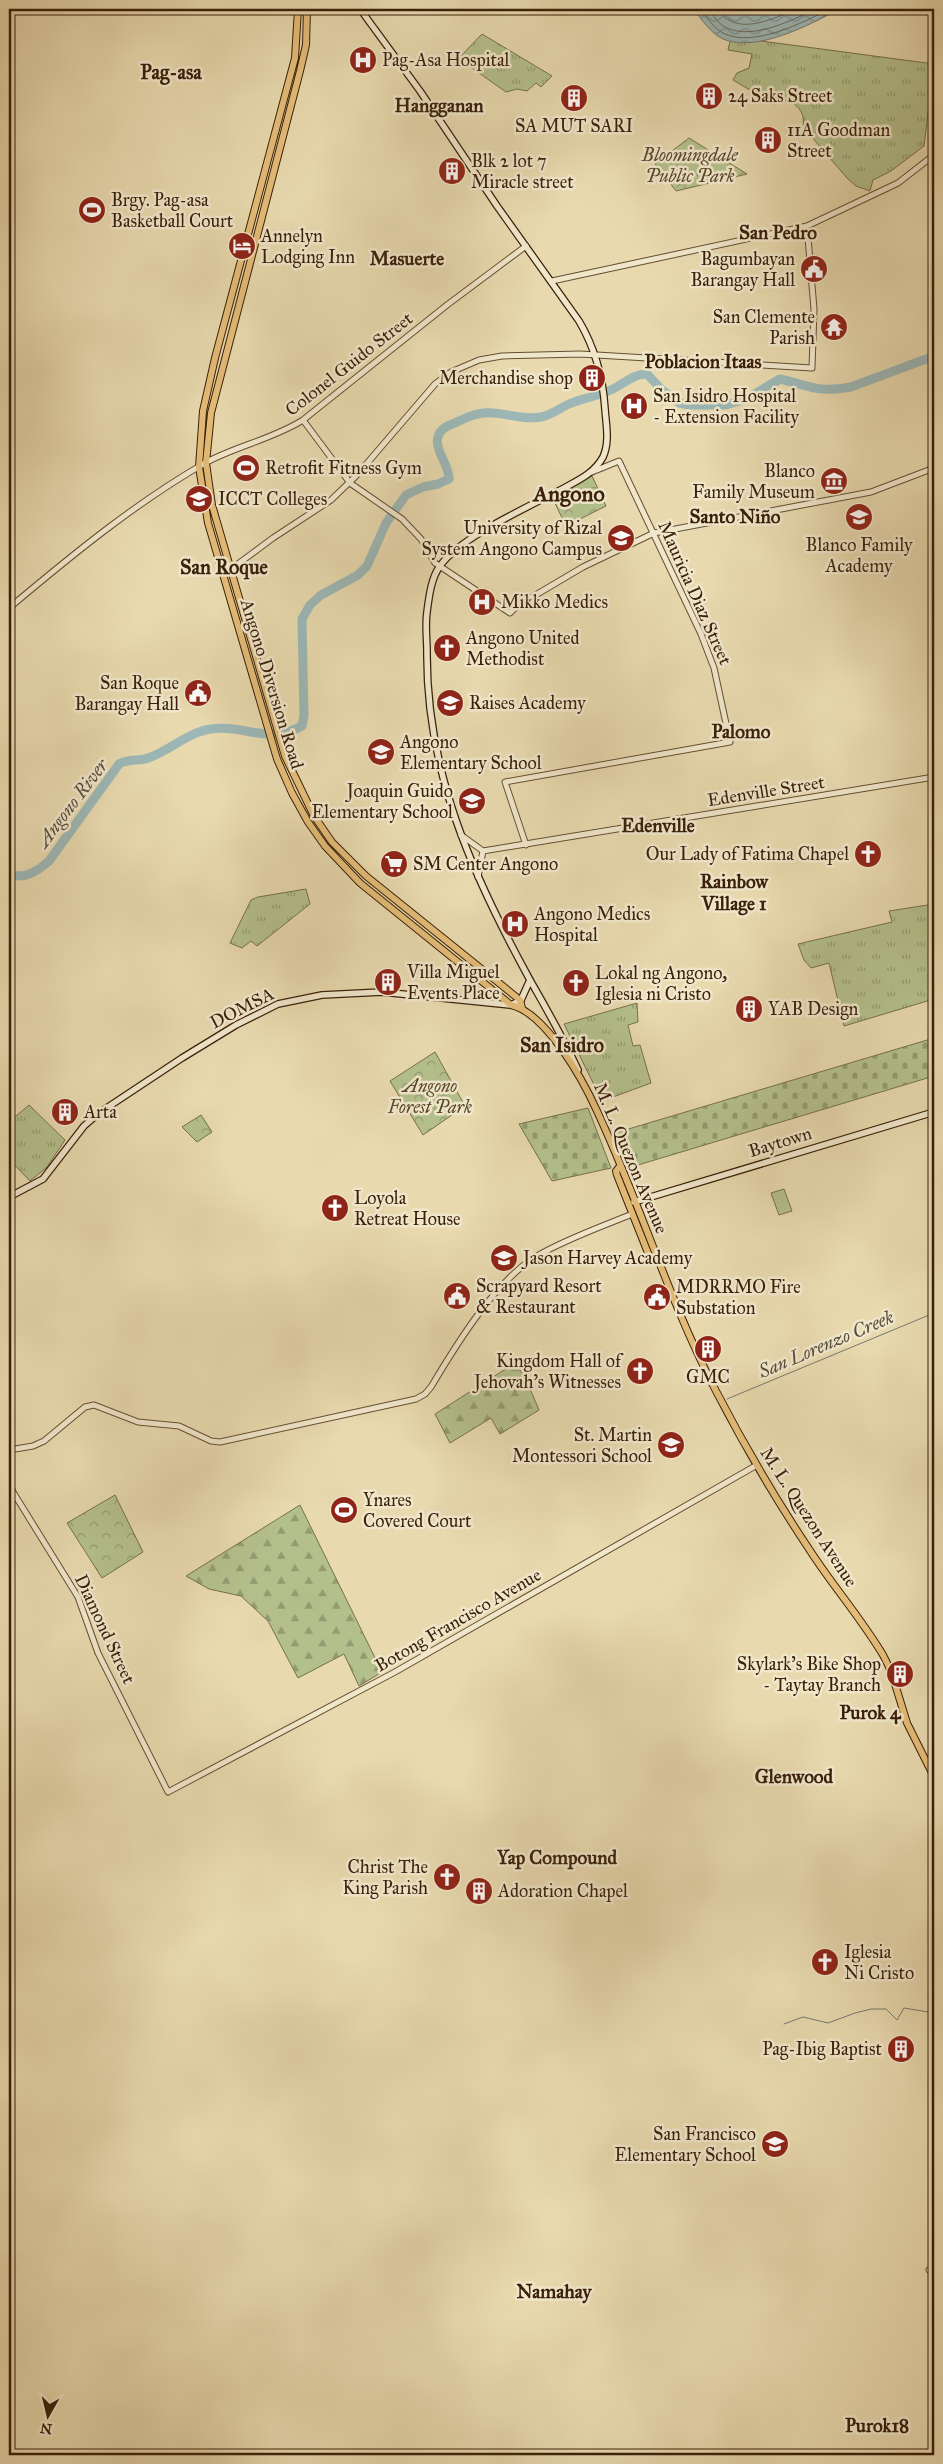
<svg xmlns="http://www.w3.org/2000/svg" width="943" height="2464" font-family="'IM FELL Great Primer',serif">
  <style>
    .grass { fill: url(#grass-tufts); stroke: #76704b }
    .forest { fill: url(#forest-firs); stroke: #76704b }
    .cemetery { fill: url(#cemetery-stones); stroke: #76704b }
    .park { fill: url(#park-crowns); stroke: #76704b }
    .pitch { fill: #b4c08c; stroke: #76704b }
    .water { fill: url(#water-waves); stroke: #747b71 }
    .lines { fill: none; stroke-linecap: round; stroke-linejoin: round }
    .shore { stroke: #6a6c60; stroke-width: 1 }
    .stream { stroke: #747b71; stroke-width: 1 }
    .river { stroke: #9cb7b6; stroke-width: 9 }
    .tertiary-casing { stroke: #654e33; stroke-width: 7 }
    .secondary-casing { stroke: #39200a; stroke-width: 8 }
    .primary-casing { stroke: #39200a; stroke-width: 8 }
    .tertiary { stroke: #f0e6ca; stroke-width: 5 }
    .secondary { stroke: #f0e6ca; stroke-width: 5.5 }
    .primary { stroke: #e4bc77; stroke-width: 6 }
    .labels { text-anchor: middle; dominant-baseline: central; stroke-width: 5; stroke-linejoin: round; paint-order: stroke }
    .poi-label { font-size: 18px; fill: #39200a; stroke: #f0e6ca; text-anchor: start }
    .park-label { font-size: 18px; font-style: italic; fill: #58482a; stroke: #f0e6ca }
    .street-label { font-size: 18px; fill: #39200a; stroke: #f0e6ca }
    .neighbourhood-label { font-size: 19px; font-weight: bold; fill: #39200a; stroke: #f0e6ca }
    .water-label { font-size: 19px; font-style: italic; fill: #574d3e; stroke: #f0e6ca }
    .quarter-label { font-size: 20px; font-weight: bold; fill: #39200a; stroke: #f0e6ca }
    .district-label { font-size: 22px; font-weight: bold; fill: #39200a; stroke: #f0e6ca }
  </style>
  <defs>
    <pattern id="grass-tufts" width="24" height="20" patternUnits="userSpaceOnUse" patternTransform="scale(1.25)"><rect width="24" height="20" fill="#b4c08c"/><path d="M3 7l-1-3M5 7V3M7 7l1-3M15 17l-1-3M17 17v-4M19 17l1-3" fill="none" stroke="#939c71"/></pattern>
    <pattern id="forest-firs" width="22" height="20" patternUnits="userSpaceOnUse" patternTransform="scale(1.25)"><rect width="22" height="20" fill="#b4c08c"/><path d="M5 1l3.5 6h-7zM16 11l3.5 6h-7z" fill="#939c71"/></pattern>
    <pattern id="cemetery-stones" width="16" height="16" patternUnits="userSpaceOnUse" patternTransform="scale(1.25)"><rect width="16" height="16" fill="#b4c08c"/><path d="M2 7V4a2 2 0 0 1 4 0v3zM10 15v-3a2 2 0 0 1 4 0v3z" fill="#939c71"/></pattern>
    <pattern id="park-crowns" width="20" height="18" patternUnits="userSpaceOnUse" patternTransform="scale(1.25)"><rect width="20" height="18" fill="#b4c08c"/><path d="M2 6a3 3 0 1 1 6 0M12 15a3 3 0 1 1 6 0" fill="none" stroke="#939c71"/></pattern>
    <pattern id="water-waves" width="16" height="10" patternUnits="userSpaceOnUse" patternTransform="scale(1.25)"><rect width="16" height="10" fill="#9cb7b6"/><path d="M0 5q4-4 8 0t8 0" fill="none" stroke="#809492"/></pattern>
  </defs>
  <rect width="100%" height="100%" fill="#e8d9ae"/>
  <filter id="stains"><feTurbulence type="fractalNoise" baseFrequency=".004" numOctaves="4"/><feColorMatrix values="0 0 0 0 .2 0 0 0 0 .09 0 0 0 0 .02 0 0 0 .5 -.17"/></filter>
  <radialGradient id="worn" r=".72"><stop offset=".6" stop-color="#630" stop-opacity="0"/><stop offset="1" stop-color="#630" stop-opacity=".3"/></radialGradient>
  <!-- grass -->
  <path class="grass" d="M482 34 552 76 541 87 536 83 527 91 517 89 506 92 462 61 461 56Z
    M731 37 934 64 924 146 891 171 873 180 870 191 856 186 847 178 803 127C805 113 800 108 789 100L774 104 733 80 737 73 749 68 752 54 728 50Z
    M306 889 310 904 257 946 251 941 242 948 230 943 251 900 258 897Z
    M934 904V999L844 1026 829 963 811 968 804 960 798 944 892 922 889 911Z
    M637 1003 638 1022 628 1025 633 1046 640 1045 651 1083 602 1101 564 1024Z
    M29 1105 65 1140 47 1167 30 1181 9 1159V1122Z"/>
  <!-- forest -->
  <path class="forest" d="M515 1363 525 1377 539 1410 500 1434 491 1418 450 1443 435 1414Z
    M300 1505 382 1672 359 1686 344 1654 298 1678 268 1621 241 1596 209 1589 186 1576Z"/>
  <!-- cemetery -->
  <path class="cemetery" d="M934 1038V1076L628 1168 615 1133Z
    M588 1108 611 1168 552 1181 519 1124Z"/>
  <!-- park -->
  <path class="park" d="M689 138 747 174 676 191 655 164Z
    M592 476 606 506 566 526 552 497Z
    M435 1052 465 1106 423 1135 390 1081Z
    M201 1115 212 1132 197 1142 182 1127Z
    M115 1495 143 1552 102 1578 67 1523Z"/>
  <!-- pitch -->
  <path class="pitch" d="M784 1189 792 1211 779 1215 771 1193Z"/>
  <!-- water -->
  <path class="water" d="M693 9H839C810 25 756 53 723 39 710 33 702 19 693 9Z"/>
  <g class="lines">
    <!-- shore -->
    <path class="shore" d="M700 9C707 17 714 29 725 34 754 47 803 23 829 9
      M708 9C713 15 719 25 727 28 754 40 792 20 816 9
      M718 9C721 13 724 18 729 20 748 32 779 16 797 9"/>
    <!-- stream -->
    <path class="stream" d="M727 1399 934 1313
      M784 2024 803 2017 828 2023 855 2013 871 2009H886L897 2020 904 2008 934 2013"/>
    <!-- river -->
    <path class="river" d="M9 874C23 880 38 871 49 861L119 764C128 759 135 761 145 759 166 754 187 732 211 729 244 724 267 745 302 726L304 716 302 619 310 605 321 595 358 575 367 566 386 523 406 495 423 487 438 484 449 479C450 464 428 444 442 430 447 425 454 424 459 421 496 402 508 422 541 417 552 415 560 408 569 404 583 398 599 396 613 389 625 383 633 374 647 374L661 389 679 403 689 405H726L746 399 780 379C811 386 817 393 851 387L934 356"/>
    <!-- tertiary casing -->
    <g class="tertiary-casing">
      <path id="tertiary" d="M552 281 807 226 898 183 934 155
        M303 420 350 483 402 519 421 539 435 563 510 613 517 606 583 567 654 533 871 492 934 468
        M223 575 273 538 331 500 357 475 435 384 451 372 479 360 502 356 580 354 812 368 814 309 807 226
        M9 608C71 556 134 504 205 463 236 446 273 439 303 420L447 305 526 246
        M461 835 483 851 934 777
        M526 845 505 782 730 742 714 668 701 634 619 461 592 472
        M478 877 483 851
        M9 1450 33 1446 44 1441 85 1407 94 1405 138 1422 179 1426 211 1441 220 1442 416 1399 425 1394 431 1387C456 1345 495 1281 537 1256 566 1239 601 1227 632 1214
        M9 1482 13 1492 78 1597 98 1653 168 1792 395 1672 757 1465
        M929 2270 934 2268"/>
    </g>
    <!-- secondary casing -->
    <g class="secondary-casing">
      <path id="secondary" d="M360 9 420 91 497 206 579 321C595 348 603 377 605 409 606 424 610 442 603 457 595 472 581 479 566 487 533 505 461 536 440 566 431 578 429 597 427 612 425 625 427 639 427 652 426 773 473 876 530 980 547 1010 564 1039 578 1070
        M9 1197 43 1179 84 1126 99 1113 182 1058 236 1025 278 1004 322 995 382 992 511 1005 521 1000 530 980
        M634 1202 934 1112"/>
    </g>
    <!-- primary casing -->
    <g class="primary-casing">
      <path id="primary" d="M298 9 295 58 215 358 203 411 199 467 208 523 277 759 292 793 308 822 325 846 360 883 511 1005C546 1013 583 1080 597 1111 640 1203 669 1301 716 1391 744 1445 775 1498 809 1549 832 1585 861 1618 883 1655L891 1671 907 1723 934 1777
        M307 9 306 45 300 71 211 413 206 463 212 505 285 756 314 816 332 842 366 876 520 1000 522 1008
        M620 1166 616 1171 617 1175 650 1258 657 1259"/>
    </g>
    <!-- tertiary -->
    <use href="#tertiary" class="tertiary"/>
    <!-- secondary -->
    <use href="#secondary" class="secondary"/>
    <!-- primary -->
    <use href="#primary" class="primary"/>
  </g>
  <!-- icons -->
  <defs>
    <g id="hospital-disc" transform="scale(1.4375)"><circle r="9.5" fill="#8f2418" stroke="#f0e6ca"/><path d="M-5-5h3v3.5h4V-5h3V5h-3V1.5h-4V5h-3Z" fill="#fff"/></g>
    <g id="building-disc" transform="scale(1.4375)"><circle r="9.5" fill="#8f2418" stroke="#f0e6ca"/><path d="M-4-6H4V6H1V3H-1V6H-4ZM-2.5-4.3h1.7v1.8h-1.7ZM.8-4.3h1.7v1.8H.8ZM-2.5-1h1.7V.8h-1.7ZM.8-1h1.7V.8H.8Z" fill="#fff"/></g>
    <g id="stadium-disc" transform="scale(1.4375)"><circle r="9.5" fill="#8f2418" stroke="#f0e6ca"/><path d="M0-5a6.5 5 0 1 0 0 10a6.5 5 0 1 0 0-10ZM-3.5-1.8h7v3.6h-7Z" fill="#fff"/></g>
    <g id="hotel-disc" transform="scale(1.4375)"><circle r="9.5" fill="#8f2418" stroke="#f0e6ca"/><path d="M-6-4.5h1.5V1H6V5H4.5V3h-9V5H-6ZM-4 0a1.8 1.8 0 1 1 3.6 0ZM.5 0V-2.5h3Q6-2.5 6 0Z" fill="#fff"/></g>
    <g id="civic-disc" transform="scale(1.4375)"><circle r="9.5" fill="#8f2418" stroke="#f0e6ca"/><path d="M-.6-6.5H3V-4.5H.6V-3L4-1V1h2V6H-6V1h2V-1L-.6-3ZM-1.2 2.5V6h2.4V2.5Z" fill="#fff"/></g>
    <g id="temple-disc" transform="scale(1.4375)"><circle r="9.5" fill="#8f2418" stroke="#f0e6ca"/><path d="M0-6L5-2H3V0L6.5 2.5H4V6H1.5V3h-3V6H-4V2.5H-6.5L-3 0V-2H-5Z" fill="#fff"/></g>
    <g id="museum-disc" transform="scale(1.4375)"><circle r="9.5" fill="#8f2418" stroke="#f0e6ca"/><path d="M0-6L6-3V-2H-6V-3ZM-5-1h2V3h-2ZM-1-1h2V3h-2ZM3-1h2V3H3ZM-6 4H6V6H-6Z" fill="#fff"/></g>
    <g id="university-disc" transform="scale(1.4375)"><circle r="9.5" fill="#8f2418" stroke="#f0e6ca"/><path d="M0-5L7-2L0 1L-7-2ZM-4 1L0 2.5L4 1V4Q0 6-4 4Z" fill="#fff"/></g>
    <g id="school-disc" transform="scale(1.4375)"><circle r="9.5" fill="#8f2418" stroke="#f0e6ca"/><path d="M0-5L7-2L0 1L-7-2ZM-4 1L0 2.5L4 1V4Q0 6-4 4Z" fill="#fff"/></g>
    <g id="church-disc" transform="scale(1.4375)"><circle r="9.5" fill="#8f2418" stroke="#f0e6ca"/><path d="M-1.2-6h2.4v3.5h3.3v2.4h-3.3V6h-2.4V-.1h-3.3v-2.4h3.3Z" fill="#fff"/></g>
    <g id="supermarket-disc" transform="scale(1.4375)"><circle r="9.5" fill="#8f2418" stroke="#f0e6ca"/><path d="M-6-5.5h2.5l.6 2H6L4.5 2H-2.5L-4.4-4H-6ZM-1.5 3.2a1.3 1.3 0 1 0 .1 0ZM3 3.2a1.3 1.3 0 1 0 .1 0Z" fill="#fff"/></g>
  </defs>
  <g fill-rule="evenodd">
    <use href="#hospital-disc" x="363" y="60"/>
    <use href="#building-disc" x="709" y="96"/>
    <use href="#building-disc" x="574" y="98"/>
    <use href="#building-disc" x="768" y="140"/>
    <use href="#building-disc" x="452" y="171"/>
    <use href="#stadium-disc" x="92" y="210"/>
    <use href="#hotel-disc" x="242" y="246"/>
    <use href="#civic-disc" x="814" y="269"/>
    <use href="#temple-disc" x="834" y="327"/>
    <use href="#building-disc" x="592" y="378"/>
    <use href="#hospital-disc" x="634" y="406"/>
    <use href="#stadium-disc" x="246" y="468"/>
    <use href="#museum-disc" x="834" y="481"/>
    <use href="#university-disc" x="199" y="499"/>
    <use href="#school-disc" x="859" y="517"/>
    <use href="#university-disc" x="621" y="538"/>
    <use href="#hospital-disc" x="482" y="602"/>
    <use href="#church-disc" x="447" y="648"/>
    <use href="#civic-disc" x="198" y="693"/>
    <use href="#school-disc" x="450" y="703"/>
    <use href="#school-disc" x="381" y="752"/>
    <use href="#school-disc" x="472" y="801"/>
    <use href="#church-disc" x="868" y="854"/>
    <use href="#supermarket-disc" x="394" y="864"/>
    <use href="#hospital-disc" x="515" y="924"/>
    <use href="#building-disc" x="388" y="982"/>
    <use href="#church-disc" x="576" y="983"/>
    <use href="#building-disc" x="749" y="1009"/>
    <use href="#building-disc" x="65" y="1112"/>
    <use href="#church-disc" x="335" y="1208"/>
    <use href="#school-disc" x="504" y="1258"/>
    <use href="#civic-disc" x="457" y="1296"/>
    <use href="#civic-disc" x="657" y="1297"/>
    <use href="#building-disc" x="708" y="1349"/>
    <use href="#church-disc" x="640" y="1371"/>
    <use href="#school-disc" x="671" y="1445"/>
    <use href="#stadium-disc" x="344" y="1510"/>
    <use href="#building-disc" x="900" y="1674"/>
    <use href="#church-disc" x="447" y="1877"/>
    <use href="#building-disc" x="479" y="1891"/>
    <use href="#church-disc" x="825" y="1962"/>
    <use href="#building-disc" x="901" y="2049"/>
    <use href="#school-disc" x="775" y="2144"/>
  </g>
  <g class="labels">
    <!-- poi labels -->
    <g class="poi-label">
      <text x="382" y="60">Pag-Asa Hospital</text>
      <text x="728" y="96">24 Saks Street</text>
      <text x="574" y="126" text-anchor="middle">SA MUT SARI</text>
      <text x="787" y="130">11A Goodman<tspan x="787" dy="21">Street</tspan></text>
      <text x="471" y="161">Blk 2 lot 7<tspan x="471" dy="21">Miracle street</tspan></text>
      <text x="111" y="200">Brgy. Pag-asa<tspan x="111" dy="21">Basketball Court</tspan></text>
      <text x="261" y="236">Annelyn<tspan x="261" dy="21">Lodging Inn</tspan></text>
      <text x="795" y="259" text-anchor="end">Bagumbayan<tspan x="795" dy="21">Barangay Hall</tspan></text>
      <text x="815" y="317" text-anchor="end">San Clemente<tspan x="815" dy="21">Parish</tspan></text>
      <text x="573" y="378" text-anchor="end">Merchandise shop</text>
      <text x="653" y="396">San Isidro Hospital<tspan x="653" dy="21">- Extension Facility</tspan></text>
      <text x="265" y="468">Retrofit Fitness Gym</text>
      <text x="815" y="471" text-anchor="end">Blanco<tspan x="815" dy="21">Family Museum</tspan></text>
      <text x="218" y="499">ICCT Colleges</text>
      <text x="602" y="528" text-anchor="end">University of Rizal<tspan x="602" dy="21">System Angono Campus</tspan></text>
      <text x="859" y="545" text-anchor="middle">Blanco Family<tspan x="859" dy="21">Academy</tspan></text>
      <text x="501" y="602">Mikko Medics</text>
      <text x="466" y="638">Angono United<tspan x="466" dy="21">Methodist</tspan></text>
      <text x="179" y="683" text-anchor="end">San Roque<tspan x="179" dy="21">Barangay Hall</tspan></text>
      <text x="469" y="703">Raises Academy</text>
      <text x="400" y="742">Angono<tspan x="400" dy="21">Elementary School</tspan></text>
      <text x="453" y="791" text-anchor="end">Joaquin Guido<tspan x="453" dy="21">Elementary School</tspan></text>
      <text x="849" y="854" text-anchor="end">Our Lady of Fatima Chapel</text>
      <text x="413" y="864">SM Center Angono</text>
      <text x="534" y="914">Angono Medics<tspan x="534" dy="21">Hospital</tspan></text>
      <text x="407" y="972">Villa Miguel<tspan x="407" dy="21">Events Place</tspan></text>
      <text x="595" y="973">Lokal ng Angono,<tspan x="595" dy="21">Iglesia ni Cristo</tspan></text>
      <text x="768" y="1009">YAB Design</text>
      <text x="84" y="1112">Arta</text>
      <text x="354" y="1198">Loyola<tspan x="354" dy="21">Retreat House</tspan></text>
      <text x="523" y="1258">Jason Harvey Academy</text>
      <text x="476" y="1286">Scrapyard Resort<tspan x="476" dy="21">&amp; Restaurant</tspan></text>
      <text x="676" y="1287">MDRRMO Fire<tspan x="676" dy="21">Substation</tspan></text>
      <text x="621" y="1361" text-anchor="end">Kingdom Hall of<tspan x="621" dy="21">Jehovah's Witnesses</tspan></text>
      <text x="708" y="1377" text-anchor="middle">GMC</text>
      <text x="652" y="1435" text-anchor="end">St. Martin<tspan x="652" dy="21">Montessori School</tspan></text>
      <text x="363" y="1500">Ynares<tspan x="363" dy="21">Covered Court</tspan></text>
      <text x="881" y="1664" text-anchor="end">Skylark's Bike Shop<tspan x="881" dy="21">- Taytay Branch</tspan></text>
      <text x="428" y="1867" text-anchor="end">Christ The<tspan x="428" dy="21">King Parish</tspan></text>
      <text x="498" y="1891">Adoration Chapel</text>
      <text x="844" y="1952">Iglesia<tspan x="844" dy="21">Ni Cristo</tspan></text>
      <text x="882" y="2049" text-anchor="end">Pag-Ibig Baptist</text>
      <text x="756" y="2134" text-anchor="end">San Francisco<tspan x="756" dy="21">Elementary School</tspan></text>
    </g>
    <!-- park labels -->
    <g class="park-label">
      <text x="690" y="155">Bloomingdale<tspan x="690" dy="21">Public Park</tspan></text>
      <text x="430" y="1086">Angono<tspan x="430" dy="21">Forest Park</tspan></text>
    </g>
    <!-- street labels -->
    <g class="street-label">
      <text transform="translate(349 364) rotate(-38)">Colonel Guido Street</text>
      <text transform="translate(695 593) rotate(66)">Mauricia Diaz Street</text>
      <text transform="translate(272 684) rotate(73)">Angono Diversion Road</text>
      <text transform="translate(766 791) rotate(-9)">Edenville Street</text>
      <text transform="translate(242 1008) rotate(-27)">DOMSA</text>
      <text transform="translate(780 1142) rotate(-17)">Baytown</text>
      <text transform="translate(631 1158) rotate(67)">M. L. Quezon Avenue</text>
      <text transform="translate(809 1517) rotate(57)">M. L. Quezon Avenue</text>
      <text transform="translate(458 1620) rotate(-30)">Botong Francisco Avenue</text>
      <text transform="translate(105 1629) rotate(65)">Diamond Street</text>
    </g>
    <!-- neighbourhood labels -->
    <g class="neighbourhood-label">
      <text x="439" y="105">Hangganan</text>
      <text x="778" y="232">San Pedro</text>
      <text x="407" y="258">Masuerte</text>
      <text x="703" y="361">Poblacion Itaas</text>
      <text x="735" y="516">Santo Niño</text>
      <text x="741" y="731">Palomo</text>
      <text x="658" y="825">Edenville</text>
      <text x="734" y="881">Rainbow<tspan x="734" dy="22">Village 1</tspan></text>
      <text x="870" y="1712">Purok 4</text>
      <text x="794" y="1776">Glenwood</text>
      <text x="557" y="1857">Yap Compound</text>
      <text x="554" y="2291">Namahay</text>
      <text x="877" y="2425">Purok18</text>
    </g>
    <!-- water labels -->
    <g class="water-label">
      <text transform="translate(72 803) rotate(-53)">Angono River</text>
      <text transform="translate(826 1344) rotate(-23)">San Lorenzo Creek</text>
    </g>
    <!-- quarter labels -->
    <g class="quarter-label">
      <text x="171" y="72">Pag-asa</text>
      <text x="224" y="567">San Roque</text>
      <text x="562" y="1045">San Isidro</text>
    </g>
    <!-- district labels -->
    <g class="district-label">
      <text x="569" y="493">Angono</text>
    </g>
  </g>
  <!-- margin -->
  <rect width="943" height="2464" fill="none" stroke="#e8d9ae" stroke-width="30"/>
  <rect x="10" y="10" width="923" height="2444" fill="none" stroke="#39200a" stroke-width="2.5"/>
  <rect x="15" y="15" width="913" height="2434" fill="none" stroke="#39200a"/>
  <!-- north arrow -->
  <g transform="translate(48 2416) rotate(188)" stroke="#f0e6ca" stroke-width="4" paint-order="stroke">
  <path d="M0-4L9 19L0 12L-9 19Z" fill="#39200a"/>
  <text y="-8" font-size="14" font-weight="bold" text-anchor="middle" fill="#39200a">N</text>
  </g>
  <rect width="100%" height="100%" filter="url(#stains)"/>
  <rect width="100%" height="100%" fill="url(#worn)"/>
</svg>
